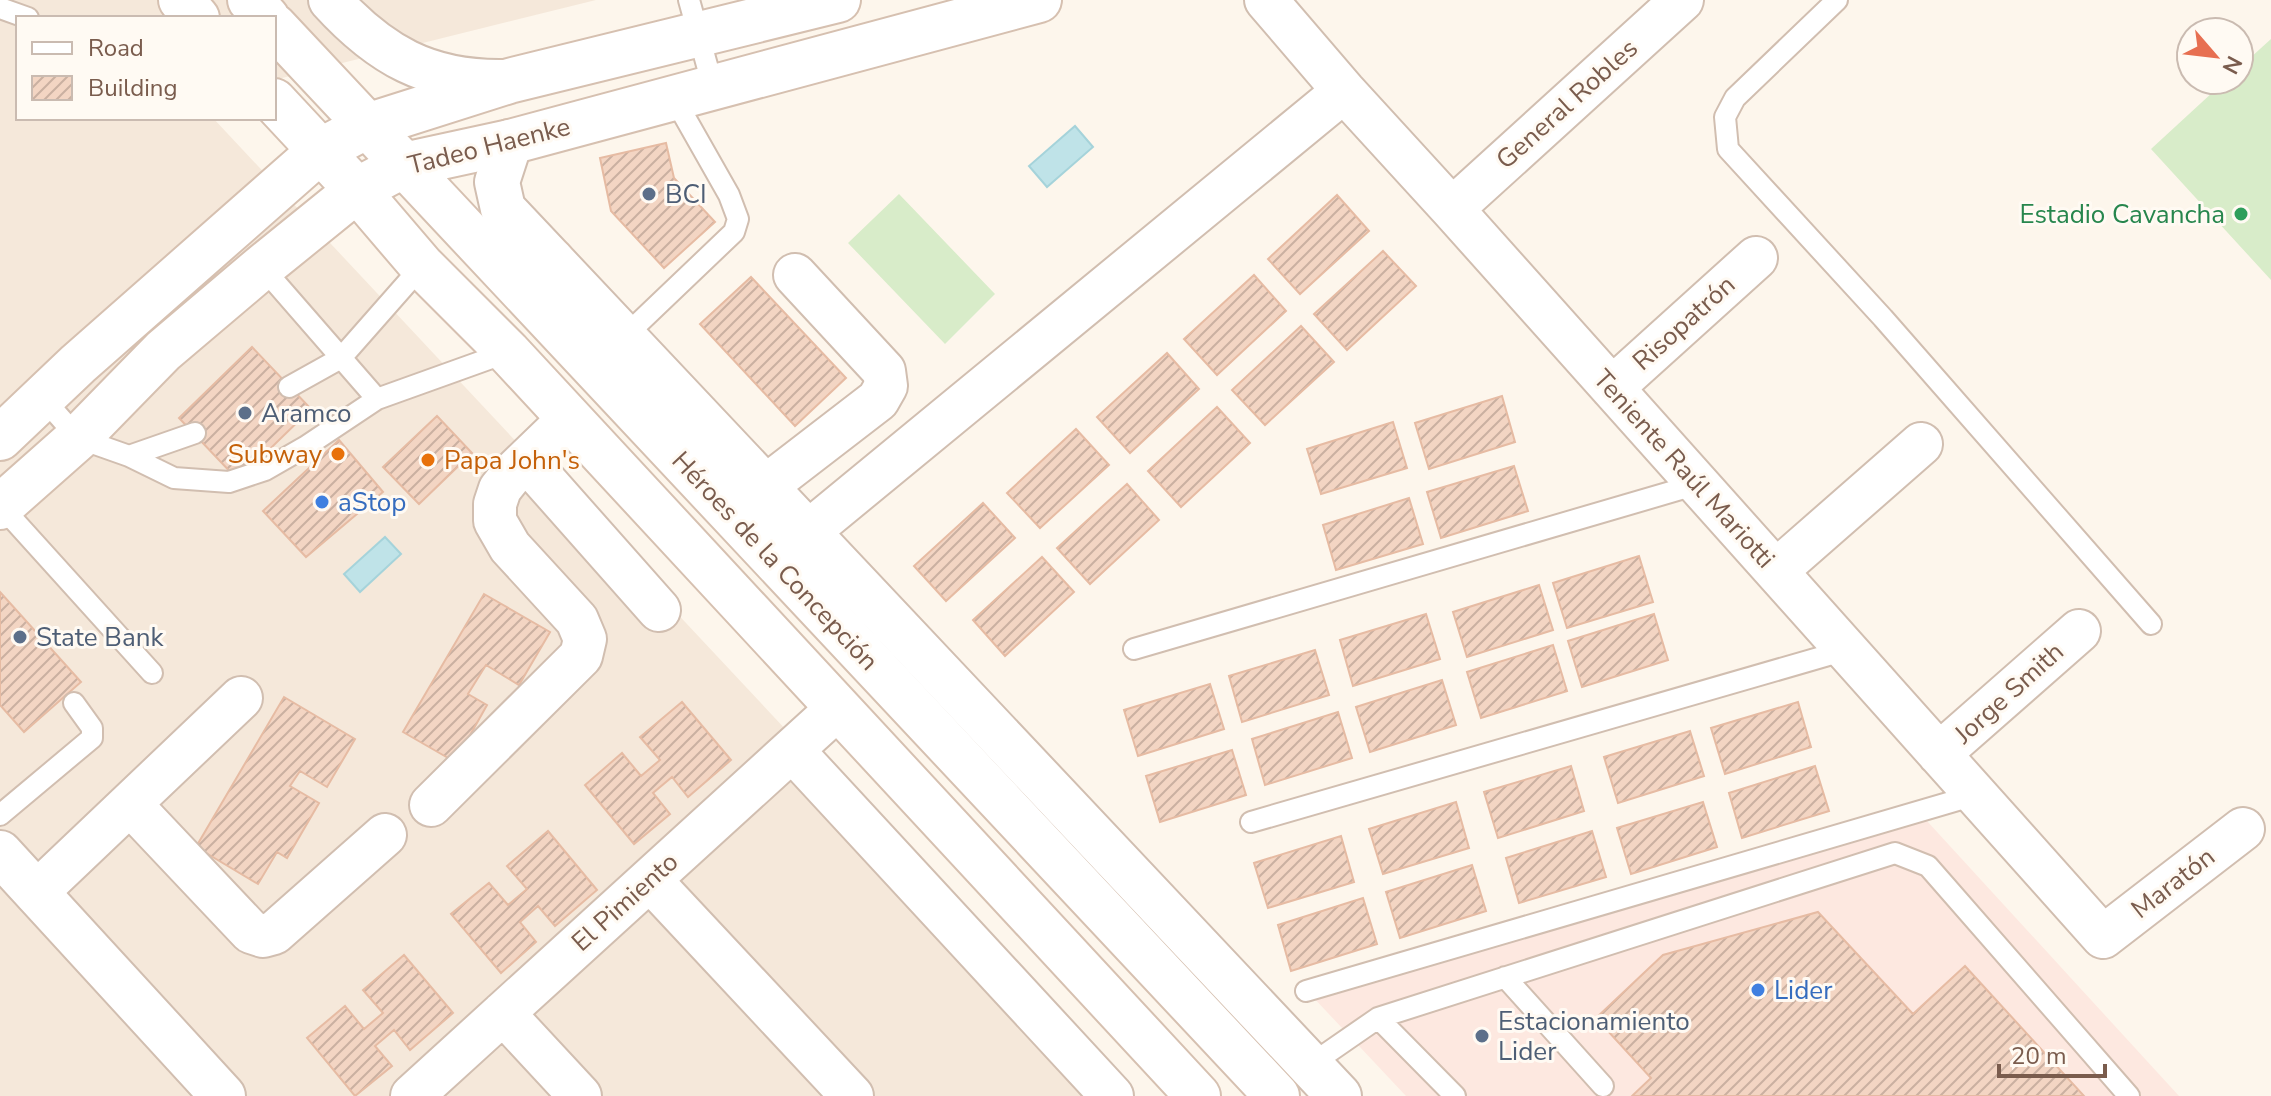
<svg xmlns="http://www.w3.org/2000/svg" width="2271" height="1096" font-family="'Nunito Sans',sans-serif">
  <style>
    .residential { fill: #f5e8da }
    .commercial { fill: #fde8e0 }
    .garden { fill: #d8ecc9 }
    .water { fill: #bfe3e8; stroke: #a5d3da; stroke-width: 2 }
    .building { fill: url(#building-hatch); stroke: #e6bba3; stroke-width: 2 }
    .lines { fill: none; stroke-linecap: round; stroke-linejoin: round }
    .service-casing { stroke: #d1beb0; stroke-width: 24 }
    .minor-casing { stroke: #d1beb0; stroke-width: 46 }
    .tertiary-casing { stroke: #d1beb0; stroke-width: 48 }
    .secondary-casing { stroke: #d6c0b0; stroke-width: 48 }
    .service { stroke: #fff; stroke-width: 20 }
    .minor { stroke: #fff; stroke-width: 42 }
    .tertiary { stroke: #fff; stroke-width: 44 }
    .secondary { stroke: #fff; stroke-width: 44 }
    .service-dot { fill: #5c6f8a; stroke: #fffaf3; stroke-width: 3 }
    .leisure-dot { fill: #2e9e5b; stroke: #fffaf3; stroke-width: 3 }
    .food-dot { fill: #e8710a; stroke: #fffaf3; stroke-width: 3 }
    .shop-dot { fill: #3f7fe0; stroke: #fffaf3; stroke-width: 3 }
    .labels { text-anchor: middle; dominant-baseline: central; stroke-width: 6; stroke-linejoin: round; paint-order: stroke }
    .street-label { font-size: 26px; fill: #7a5c4d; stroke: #fffaf3 }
    .service-label { font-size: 26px; fill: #4e5e75; stroke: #fffaf3; text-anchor: start }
    .leisure-label { font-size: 26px; fill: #27864d; stroke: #fffaf3; text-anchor: end }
    .food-label { font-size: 26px; fill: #c56008; stroke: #fffaf3; text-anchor: end }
    .shop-label { font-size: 26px; fill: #366cbe; stroke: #fffaf3; text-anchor: start }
  </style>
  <defs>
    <pattern id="building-hatch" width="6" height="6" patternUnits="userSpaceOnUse" patternTransform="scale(2)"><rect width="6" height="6" fill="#f3d5c3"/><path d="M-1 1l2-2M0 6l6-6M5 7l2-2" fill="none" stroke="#cab0a1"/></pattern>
  </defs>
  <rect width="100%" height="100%" fill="#fdf6ec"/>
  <!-- residential -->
  <path class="residential" d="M0 0H596L274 80V18H18V118H213L1129 1096H0Z"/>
  <!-- commercial -->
  <path class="commercial" d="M1927 821 2179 1096H1406L1311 995 1524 939Z"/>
  <!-- garden -->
  <path class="garden" d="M2271 39V280L2151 149 2226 80H2239V68Z
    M899 194 995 294 945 344 848 243Z"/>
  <!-- water -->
  <path class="water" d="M1075 126 1093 147 1047 187 1029 166Z
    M385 537 401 554 360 592 344 574Z"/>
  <!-- building -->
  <path class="building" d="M666 143 674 178 715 222 664 268 611 211 600 158Z
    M1337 195 1369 231 1300 294 1268 259Z
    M1383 251 1416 286 1347 350 1314 314Z
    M1254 275 1286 311 1217 375 1184 339Z
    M751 277 846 378 795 426 700 324Z
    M1301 326 1334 362 1265 425 1232 390Z
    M252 347 311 409 238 480 179 418Z
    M1167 353 1199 389 1130 453 1097 417Z
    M1502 396 1515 442 1429 469 1415 423Z
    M1217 407 1250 443 1181 507 1148 471Z
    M437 416 472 453 419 504 383 467Z
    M1393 422 1407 468 1321 494 1307 449Z
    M1076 429 1109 465 1040 528 1007 493Z
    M339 440 383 492 306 557 263 511Z
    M1514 466 1528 511 1441 538 1427 492Z
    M1127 484 1159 520 1090 584 1057 548Z
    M1409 498 1423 544 1336 570 1323 525Z
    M983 503 1015 538 946 601 914 566Z
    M1639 556 1653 602 1567 628 1553 583Z
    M1042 557 1074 592 1005 656 973 620Z
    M1539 585 1553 630 1467 657 1453 612Z
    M0 592 81 682 24 732 0 705Z
    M484 594 550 632 519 685 486 665 468 694 487 705 455 762 403 732Z
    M1426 614 1440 659 1353 686 1340 640Z
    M1654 614 1668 660 1582 687 1568 641Z
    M1553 645 1567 691 1481 718 1467 672Z
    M1315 650 1329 695 1242 722 1229 676Z
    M1442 680 1456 725 1370 752 1356 707Z
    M1210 684 1224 729 1138 756 1124 710Z
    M284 697 355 739 327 787 300 771 290 786 319 803 287 858 277 852 258 884 196 847Z
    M682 702 731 760 688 797 672 777 653 793 670 814 634 844 585 785 622 753 641 776 660 760 640 737Z
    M1798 702 1811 747 1725 774 1711 728Z
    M1338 712 1352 758 1265 785 1252 739Z
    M1690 731 1704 776 1618 803 1604 757Z
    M1232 750 1246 795 1160 822 1146 776Z
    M1571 766 1584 811 1498 838 1484 792Z
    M1815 766 1829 811 1742 838 1729 793Z
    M1456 802 1469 848 1383 874 1369 829Z
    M1703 802 1717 847 1631 874 1617 828Z
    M548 831 597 890 555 926 538 906 520 922 536 942 501 973 451 914 489 883 508 905 527 889 507 866Z
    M1592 831 1606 877 1519 903 1506 858Z
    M1341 836 1354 882 1268 908 1254 863Z
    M1472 865 1486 911 1400 938 1386 892Z
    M1363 898 1377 944 1291 971 1278 925Z
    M1818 912 1913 1014 1965 966 2084 1096H1632L1651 1078 1596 1018 1663 955Z
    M404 955 453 1013 410 1050 394 1030 375 1046 392 1066 355 1096 307 1038 345 1006 364 1029 383 1013 363 990Z"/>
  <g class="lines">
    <!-- service casing -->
    <g class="service-casing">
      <path id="service" d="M689 0 713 87
        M1837 0 1735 98 1725 117 1728 149 1883 318 2151 624
        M0 8 28 18
        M262 267 377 399
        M624 337 734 232 738 219 729 195 674 98
        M289 387 341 358 422 266
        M43 398 78 438 129 456 174 478 229 482 265 470 305 447 377 399 508 352
        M129 456 195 433
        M1 506 152 673
        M1134 649 1698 484
        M0 815 92 738V728L74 703
        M1251 822 1846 650
        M1505 977 1603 1086
        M1306 991 1975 795
        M1378 1018 1455 1096
        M1310 1065 1378 1018 1895 853 1928 866 2129 1096"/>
    </g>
    <!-- minor casing -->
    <g class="minor-casing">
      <path id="minor" d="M330 0C380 55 428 82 503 81
        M1266 0 1344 91 1452 209 2103 937 2243 829
        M1452 209 1682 0
        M1612 388 1756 258
        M527 461 659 610
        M765 487 878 400 886 386 884 371 795 275
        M808 532 1344 91
        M1776 571 1921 444
        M792 750 1112 1096
        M1939 754 2079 631
        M130 804 251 932 263 936 274 933 385 835
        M431 805 581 656 585 639 577 620 510 547 495 521V504L500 489 512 474 569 419
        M650 880 852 1096
        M36 893 241 698
        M503 1013 580 1096
        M412 1096 838 708"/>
    </g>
    <!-- tertiary casing -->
    <g class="tertiary-casing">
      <path id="tertiary" d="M510 142 497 182 503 209 1339 1096
        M0 853 223 1096"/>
    </g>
    <!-- secondary casing -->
    <g class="secondary-casing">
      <path id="secondary" d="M181 0 197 18
        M250 0 267 18
        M274 26 1277 1096
        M274 101 357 190 422 266 508 352 1198 1096
        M552 261 590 349
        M0 438 78 364 320 151 367 126 509 81 838 0
        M0 507 78 438 163 351 262 267 357 190 404 165 510 142 1039 0"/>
    </g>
    <!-- service -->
    <use href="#service" class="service"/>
    <!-- minor -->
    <use href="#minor" class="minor"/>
    <!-- tertiary -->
    <use href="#tertiary" class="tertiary"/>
    <!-- secondary -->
    <use href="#secondary" class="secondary"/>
  </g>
  <!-- markers -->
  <g class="service-dot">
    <circle cx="649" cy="194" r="8"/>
    <circle cx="245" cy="413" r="8"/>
    <circle cx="20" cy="637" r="8"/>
    <circle cx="1482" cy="1036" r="8"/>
  </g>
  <circle class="leisure-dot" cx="2241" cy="214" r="8"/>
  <g class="food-dot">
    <circle cx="338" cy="454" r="8"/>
    <circle cx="428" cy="460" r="8"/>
  </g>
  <g class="shop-dot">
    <circle cx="322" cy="502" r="8"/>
    <circle cx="1758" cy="990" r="8"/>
  </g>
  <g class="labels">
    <!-- street labels -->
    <g class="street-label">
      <text transform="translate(1567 104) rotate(-42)">General Robles</text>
      <text transform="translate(489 146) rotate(-14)">Tadeo Haenke</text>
      <text transform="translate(1684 323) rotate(-42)">Risopatrón</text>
      <text transform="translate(1684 469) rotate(48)">Teniente Raúl Mariotti</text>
      <text transform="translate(775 561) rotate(47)">Héroes de la Concepción</text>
      <text transform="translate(2009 693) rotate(-42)">Jorge Smith</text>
      <text transform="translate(2173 883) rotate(-38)">Maratón</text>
      <text transform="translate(625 902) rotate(-42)">El Pimiento</text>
    </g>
    <!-- service labels -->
    <g class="service-label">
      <text x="665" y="194">BCI</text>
      <text x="261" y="413">Aramco</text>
      <text x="36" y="637">State Bank</text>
      <text x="1498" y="1021">Estacionamiento<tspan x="1498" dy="30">Lider</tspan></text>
    </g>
    <!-- leisure labels -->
    <g class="leisure-label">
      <text x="2225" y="214">Estadio Cavancha</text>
    </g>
    <!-- food labels -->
    <g class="food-label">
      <text x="322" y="454">Subway</text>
      <text x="444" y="460" text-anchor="start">Papa John's</text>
    </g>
    <!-- shop labels -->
    <g class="shop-label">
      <text x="338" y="502">aStop</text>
      <text x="1774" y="990">Lider</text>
    </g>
  </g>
  <!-- legend -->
  <rect x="16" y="16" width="260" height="104" fill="#fffaf3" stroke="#cabbb1" stroke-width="2"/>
  <rect x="32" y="42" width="40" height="12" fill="#ffffff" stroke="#cabbb1" stroke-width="2"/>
  <text x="88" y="56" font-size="24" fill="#7a5c4d">Road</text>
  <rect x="32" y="76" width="40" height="24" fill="url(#building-hatch)" stroke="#cabbb1" stroke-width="2"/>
  <text x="88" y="96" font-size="24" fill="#7a5c4d">Building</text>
  <!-- north arrow -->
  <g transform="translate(2215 56) rotate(118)"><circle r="38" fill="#fffaf3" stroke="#cabbb1" stroke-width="2"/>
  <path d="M0-6L14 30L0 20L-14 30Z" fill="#e76f51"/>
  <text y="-12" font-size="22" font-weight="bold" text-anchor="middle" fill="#7a5c4d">N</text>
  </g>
  <!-- scale -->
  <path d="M1999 1064v12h106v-12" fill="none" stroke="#7a5c4d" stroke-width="4"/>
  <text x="2011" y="1064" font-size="24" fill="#7a5c4d" stroke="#fffaf3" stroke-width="6" paint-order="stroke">20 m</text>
</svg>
